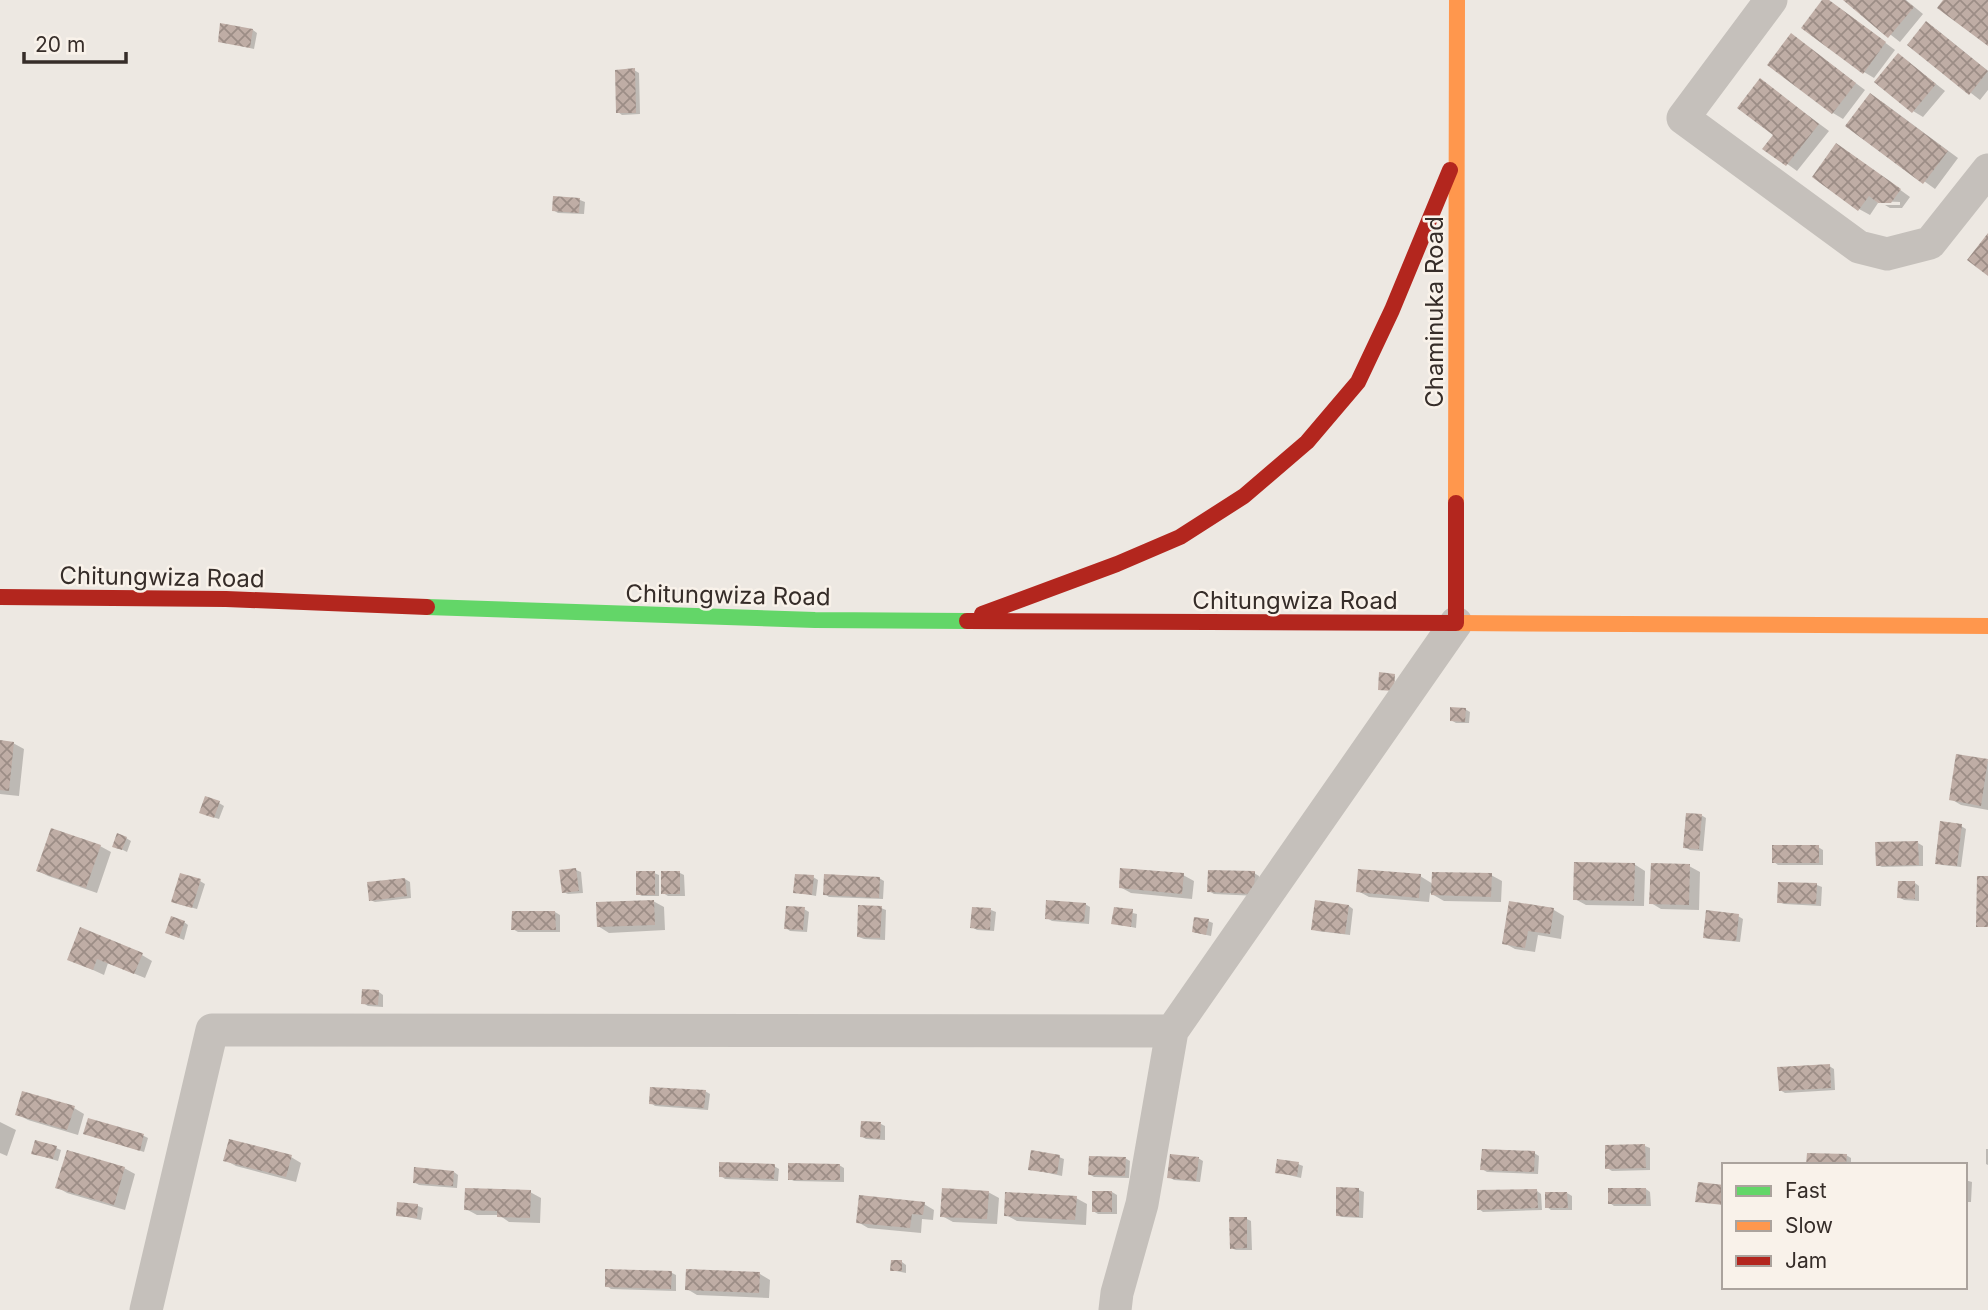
<svg xmlns="http://www.w3.org/2000/svg" width="1988" height="1310" font-family="Inter,sans-serif">
  <style>
    .shadow { fill: #0003 }
    .building { fill: url(#building-cross-hatch) }
    .lines { fill: none; stroke-linecap: round; stroke-linejoin: round }
    .street { stroke: #c5c0bb; stroke-width: 33 }
    .fast { stroke: #63d668; stroke-width: 16 }
    .slow { stroke: #ff974d; stroke-width: 16 }
    .jam { stroke: #b3261e; stroke-width: 16 }
    .labels { text-anchor: middle; dominant-baseline: central; stroke-width: 5; stroke-linejoin: round; paint-order: stroke }
    .street-label { font-size: 24px; fill: #362d29; stroke: #f9f2ea }
  </style>
  <defs>
    <pattern id="building-cross-hatch" width="8" height="8" patternUnits="userSpaceOnUse" patternTransform="scale(1.75)"><rect width="8" height="8" fill="#bfada5"/><path d="M0 0l8 8M0 8l8-8" fill="none" stroke="#9c8d86"/></pattern>
  </defs>
  <rect width="100%" height="100%" fill="#ede8e2"/>
  <!-- shadow -->
  <path class="shadow" d="M1824 0 1835 5 1895 50 1874 78 1864 72Z
    M1846 0H1906L1923 14 1900 42Z
    M1936 29 1988 71V90L1980 100 1909 45Z
    M253 30 257 33 254 49 220 41Z
    M1801 42 1865 90 1843 119 1833 113Z
    M1899 55 1945 91 1923 117 1913 111Z
    M634 70 639 73 640 114 622 115 618 112Z
    M1760 80 1829 131 1797 171 1765 148 1775 135Z
    M1881 101 1958 158 1935 189 1848 126Z
    M1847 151 1910 197 1902 208H1890L1885 205H1900V202L1876 201 1878 203 1870 215 1859 209Z
    M554 198 580 200 585 202 584 214 558 213 553 210Z
    M1465 709 1470 712 1469 723H1456L1451 720Z
    M0 742 13 743 24 749 19 796 0 794Z
    M1958 756 1988 761V810L1961 805 1951 799Z
    M219 803 224 806 219 819 206 815Z
    M1701 815 1706 818 1703 851 1690 850 1685 847Z
    M1961 826 1966 829 1961 867 1942 865 1937 863Z
    M126 838 131 841 127 852 119 848Z
    M1918 843 1923 846V866L1882 867 1878 865Z
    M100 846 111 852 97 893 48 876 38 871Z
    M1818 847 1823 850V865H1778L1774 862Z
    M1634 864 1645 871 1644 906 1586 905 1575 899Z
    M1689 866 1700 872 1699 910 1661 909 1651 903Z
    M576 870 581 872 583 893 568 894 563 892Z
    M654 873 659 875V896H642L638 894Z
    M680 873 684 875 685 896H668L663 893Z
    M1254 873 1259 876 1258 896 1214 894 1209 891Z
    M1183 875 1194 881 1192 899 1131 893 1120 887Z
    M1491 875 1502 881 1501 902 1444 901 1430 893 1429 902 1369 897 1358 891 1420 876 1433 884Z
    M813 877 818 880 816 896 795 892Z
    M879 878 884 881 883 899 829 897 825 894Z
    M405 879 410 882 411 898 375 902 370 900Z
    M200 881 205 884 197 909 178 904Z
    M1915 883 1919 886V901L1904 900 1899 897Z
    M1817 885 1822 887 1821 906 1784 904 1779 902Z
    M653 901 664 907 665 930 609 933 598 926Z
    M1085 904 1090 907 1089 924 1052 921 1047 918Z
    M1349 906 1353 909 1350 935 1317 931 1313 929Z
    M881 908 886 910 885 940 864 939 859 937Z
    M804 909 809 912 807 932 790 931 786 928Z
    M1115 909 1137 914 1136 928 1113 923Z
    M991 910 996 912 994 931 977 930 972 927Z
    M1554 910 1564 916 1561 939 1538 935 1535 952 1515 949 1504 943Z
    M555 912 560 915V932H518L513 929Z
    M1738 916 1743 919 1740 942 1709 939 1704 937Z
    M1208 921 1213 923 1211 936 1194 932Z
    M184 922 188 925 184 940 167 933Z
    M142 955 152 961 145 978 108 963 104 975 69 959Z
    M379 992 383 995V1007L368 1006 363 1003Z
    M1829 1066 1834 1069 1835 1090 1785 1093 1780 1090Z
    M705 1091 710 1094 708 1110 655 1106 651 1103Z
    M74 1108 84 1114 78 1135 28 1120 17 1114Z
    M0 1122 16 1130 7 1156 0 1153Z
    M881 1124 885 1126V1140L866 1139 861 1136Z
    M85 1133 144 1136 148 1138 144 1152Z
    M1645 1146 1650 1148V1170L1612 1171 1607 1168Z
    M56 1148 61 1150 58 1161 38 1155Z
    M1986 1149H1988V1165L1986 1164Z
    M1534 1153 1539 1156 1538 1174 1487 1172 1482 1169Z
    M1846 1155 1851 1158V1165H1808Z
    M291 1157 301 1163 296 1182 236 1166 225 1160Z
    M1059 1157 1064 1159 1062 1176 1030 1169Z
    M1125 1158 1130 1161 1129 1178 1094 1177 1089 1174Z
    M1198 1158 1203 1161 1200 1182 1174 1180 1169 1177Z
    M1298 1164 1303 1166 1301 1178 1276 1172Z
    M839 1165 844 1168V1182L794 1181 790 1179Z
    M774 1166 779 1169 778 1181 725 1179 721 1176Z
    M124 1168 135 1174 125 1210 67 1193 57 1187Z
    M454 1172 458 1175 457 1188 419 1185 414 1182Z
    M1965 1180 1972 1182 1971 1202H1965Z
    M1646 1189 1650 1192 1651 1206H1614L1610 1203Z
    M1359 1190 1364 1192 1363 1218 1342 1217 1337 1215Z
    M1537 1191 1541 1194 1542 1210 1483 1212 1479 1209Z
    M530 1192 541 1198 540 1223 509 1222 499 1215H477L466 1209Z
    M988 1192 999 1198 997 1224 953 1222 942 1216Z
    M1112 1192 1117 1195V1214H1098L1093 1211Z
    M1567 1193 1572 1196V1210H1551L1547 1207Z
    M1076 1198 1087 1204 1086 1225 1017 1221 1006 1215Z
    M399 1204 418 1206 423 1208 421 1220 398 1215Z
    M924 1204 934 1210 933 1220 922 1219 921 1233 868 1228 858 1222Z
    M1247 1219 1251 1221 1252 1250H1236L1231 1248Z
    M902 1262 906 1265V1273L891 1270Z
    M688 1271 760 1274 770 1280 769 1298 697 1295 687 1289Z
    M672 1273 676 1275V1291L611 1289 607 1286Z"/>
  <!-- building -->
  <path class="building" d="M1822 0H1829L1886 42 1863 74 1801 28Z
    M1843 0H1905L1914 7 1888 38Z
    M1943 0H1988V46L1937 8Z
    M1926 21 1988 71 1969 95 1907 45Z
    M220 23 253 29 250 48 218 42Z
    M1791 33 1856 83 1832 114 1767 65Z
    M1898 53 1936 84 1912 113 1874 82Z
    M635 68 636 113H616L615 70Z
    M1760 78 1819 124 1786 166 1762 149 1773 135 1737 108Z
    M1870 93 1948 151 1923 184 1845 126Z
    M1836 143 1901 189 1891 203H1878L1869 196 1858 211 1812 177Z
    M553 196 580 198 579 213 552 211Z
    M1988 233V276L1967 260Z
    M1379 672 1395 674 1394 691 1378 690Z
    M1450 707 1466 708 1465 722 1450 721Z
    M0 740 14 742 9 791 0 790Z
    M1956 754 1988 759 1981 806 1949 800Z
    M205 796 220 801 214 818 199 813Z
    M1686 813 1702 814 1699 849 1683 848Z
    M1940 821 1962 824 1957 866 1935 864Z
    M51 828 101 845 86 888 36 871Z
    M117 833 127 837 122 850 112 847Z
    M1918 841 1919 865 1876 866 1875 842Z
    M1772 845H1819V863H1772Z
    M1574 862 1635 863 1634 901 1573 900Z
    M1651 863 1690 864 1689 905 1649 904Z
    M576 868 579 891 562 893 559 870Z
    M1120 868 1184 873 1182 894 1119 888Z
    M1358 869 1421 874 1419 898 1356 892Z
    M1208 870 1255 871 1254 894 1207 892Z
    M636 871H655V895H636Z
    M661 871H680V894H661Z
    M1432 872 1492 873 1491 897 1431 895Z
    M180 873 201 879 192 908 171 902Z
    M795 874 814 875 812 895 793 893Z
    M824 874 880 877 879 898 823 895Z
    M1977 876H1988V927H1976Z
    M405 878 407 896 369 901 367 882Z
    M1898 881H1915V899L1897 898Z
    M1778 882 1817 883 1816 904 1777 903Z
    M654 900 655 925 597 927 596 902Z
    M1046 900 1086 903 1084 922 1045 919Z
    M1315 900 1349 905 1345 934 1311 930Z
    M1509 901 1554 908 1550 934 1528 931 1525 948 1502 944Z
    M858 905 882 906 880 938 857 937Z
    M786 906 805 907 803 930 784 929Z
    M972 907 991 908 990 930 970 928Z
    M1114 907 1133 909 1131 927 1111 924Z
    M1706 910 1739 914 1736 941 1703 938Z
    M512 911H555L556 930H511Z
    M171 916 185 921 179 938 165 933Z
    M1194 917 1209 919 1206 935 1192 932Z
    M80 927 143 953 134 974 97 959 93 970 67 960Z
    M362 989 379 990 378 1005 361 1004Z
    M1830 1064 1831 1088 1779 1091 1777 1067Z
    M650 1087 706 1090 704 1108 649 1104Z
    M22 1091 75 1106 67 1130 15 1115Z
    M88 1118 144 1134 140 1151 83 1134Z
    M861 1121 881 1122 880 1139 860 1137Z
    M229 1139 292 1155 286 1177 223 1161Z
    M35 1140 57 1146 53 1159 31 1154Z
    M1645 1144 1646 1168 1605 1169V1145Z
    M1482 1149 1535 1151 1534 1172 1480 1170Z
    M67 1150 125 1167 114 1205 55 1188Z
    M1031 1150 1060 1155 1057 1174 1028 1170Z
    M1807 1153 1847 1154 1846 1165H1806Z
    M1170 1154 1199 1157 1196 1181 1167 1178Z
    M1089 1156 1126 1157 1125 1176 1088 1175Z
    M1277 1159 1299 1162 1297 1176 1275 1173Z
    M719 1162 775 1164 774 1179 719 1177Z
    M788 1163 840 1164V1180H788Z
    M414 1167 454 1171 453 1186 413 1183Z
    M1698 1182 1724 1185V1205L1695 1202Z
    M1336 1187 1359 1188V1217L1336 1216Z
    M465 1188 531 1190 530 1218 497 1217V1211L464 1210Z
    M942 1188 989 1191 987 1219 940 1217Z
    M1608 1188H1646V1204H1608Z
    M1537 1189 1538 1208 1477 1210V1190Z
    M1092 1191H1112V1212H1092Z
    M1005 1192 1077 1196 1075 1220 1004 1216Z
    M1545 1192H1567L1568 1208H1545Z
    M859 1195 925 1202 923 1215 912 1214 910 1228 856 1223Z
    M397 1202 418 1204 417 1218 396 1216Z
    M1229 1217H1247V1248L1230 1249Z
    M891 1260H902V1271H890Z
    M605 1269 672 1271 671 1289 605 1287Z
    M686 1269 760 1272 759 1293 685 1290Z"/>
  <g class="lines">
    <!-- street -->
    <path class="street" d="M1771 0 1683 118 1859 247 1887 254 1930 243 1988 170
      M146 1310 212 1030 1172 1031
      M1115 1310 1117 1293 1142 1204 1172 1031 1456 623"/>
    <!-- fast -->
    <path class="fast" d="M427 607 815 620 967 621"/>
    <!-- slow -->
    <path class="slow" d="M1456 503 1457 0
      M1456 623 1988 626"/>
    <!-- jam -->
    <path class="jam" d="M0 597 226 599 427 607
      M982 614 1117 564 1180 537 1244 496 1307 442 1358 382 1392 310 1450 170
      M967 621 1456 623V503"/>
  </g>
  <g class="labels">
    <!-- street labels -->
    <g class="street-label">
      <text transform="translate(1434 312) rotate(-90)">Chaminuka Road</text>
      <text transform="translate(162 577) rotate(1)">Chitungwiza Road</text>
      <text transform="translate(728 595) rotate(1)">Chitungwiza Road</text>
      <text x="1295" y="600">Chitungwiza Road</text>
    </g>
  </g>
  <!-- legend -->
  <rect x="1722" y="1163" width="245" height="126" fill="#f9f2ea" stroke="#aba39d" stroke-width="2"/>
  <rect x="1736" y="1186" width="35" height="10" fill="#63d668" stroke="#aba39d" stroke-width="2"/>
  <text x="1785" y="1198" font-size="21" fill="#362d29">Fast</text>
  <rect x="1736" y="1221" width="35" height="10" fill="#ff974d" stroke="#aba39d" stroke-width="2"/>
  <text x="1785" y="1233" font-size="21" fill="#362d29">Slow</text>
  <rect x="1736" y="1256" width="35" height="10" fill="#b3261e" stroke="#aba39d" stroke-width="2"/>
  <text x="1785" y="1268" font-size="21" fill="#362d29">Jam</text>
  <!-- scale -->
  <path d="M24 52v10h102v-10" fill="none" stroke="#362d29" stroke-width="3.5"/>
  <text x="35" y="52" font-size="21" fill="#362d29" stroke="#f9f2ea" stroke-width="5" paint-order="stroke">20 m</text>
</svg>
